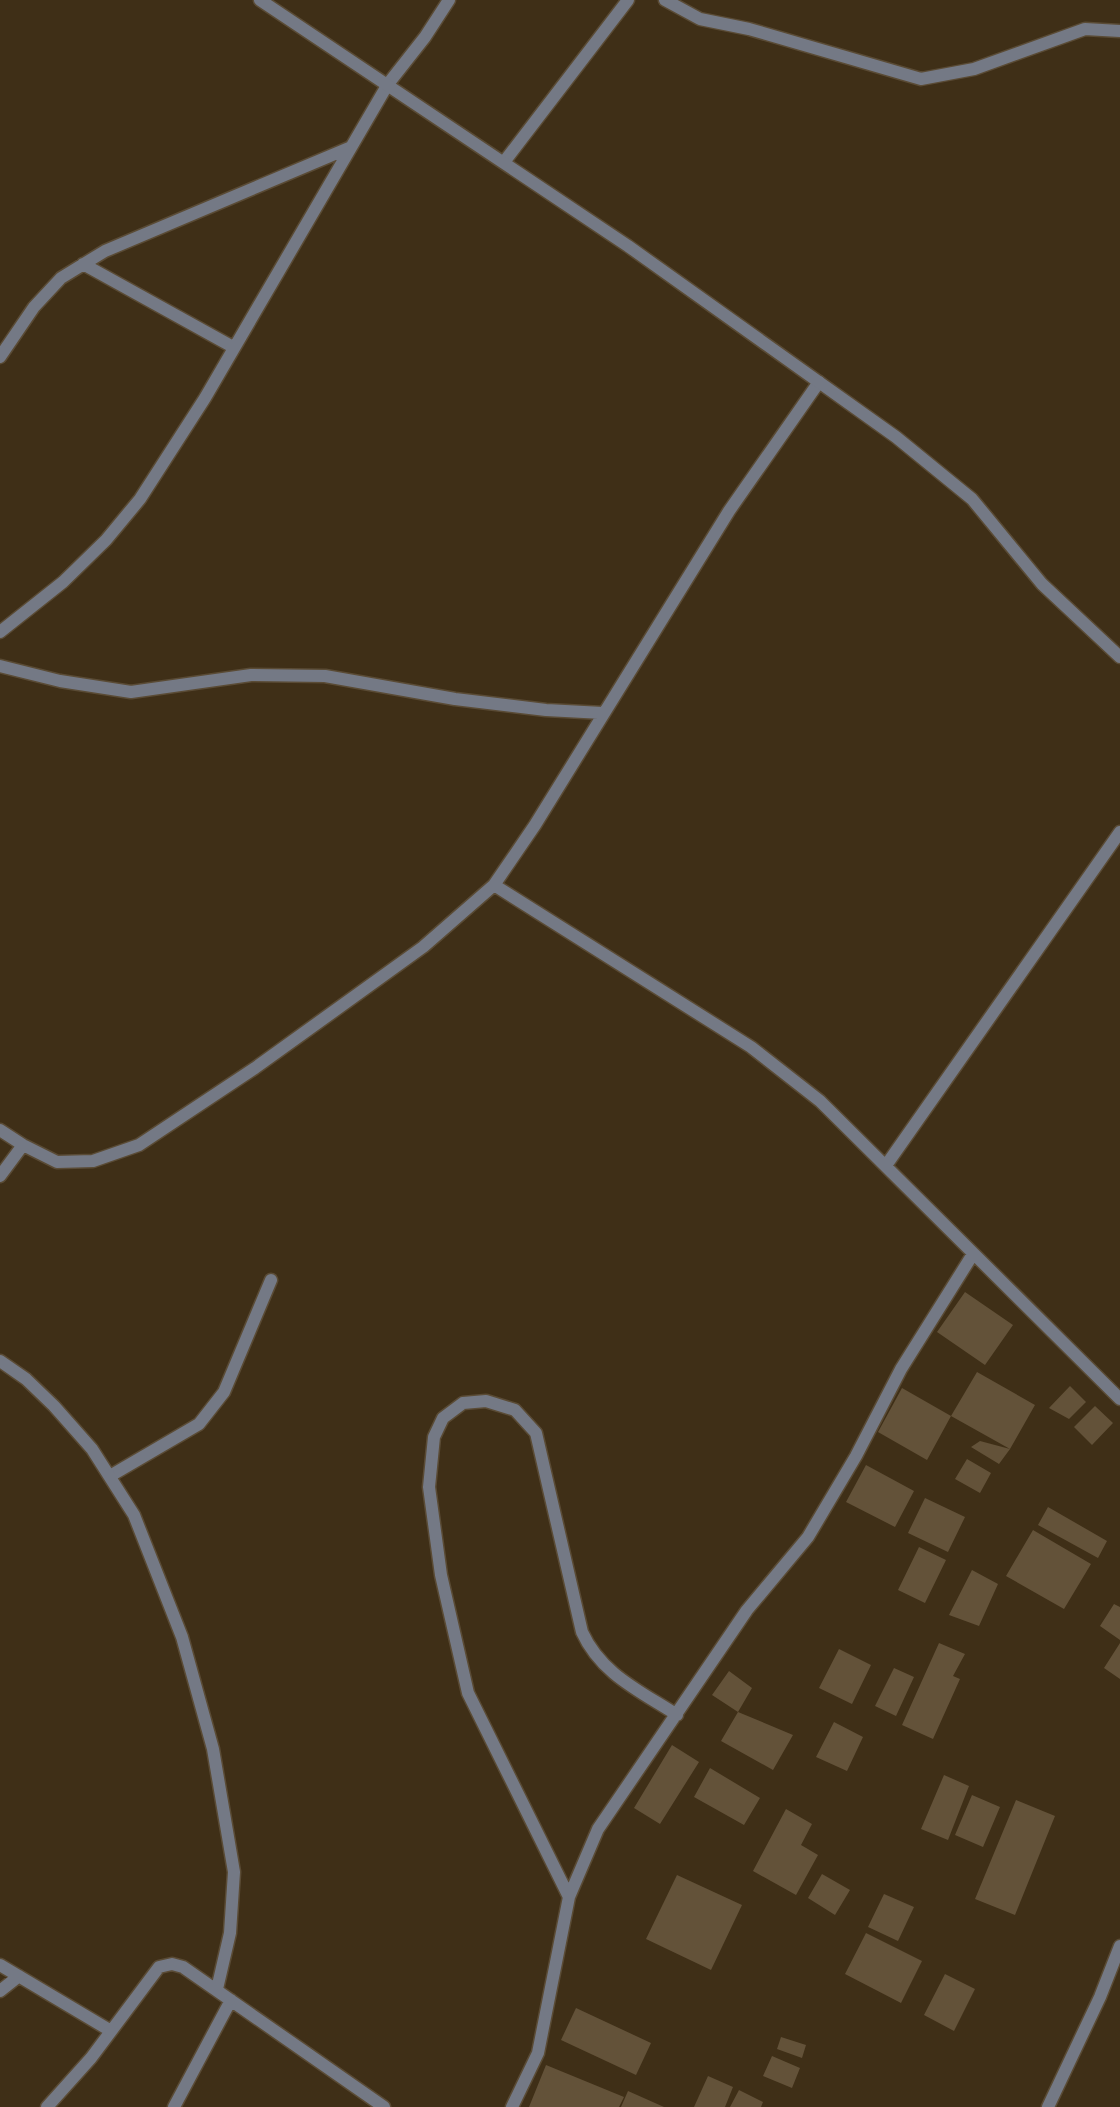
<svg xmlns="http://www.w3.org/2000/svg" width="1120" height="2107" font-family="Karla,sans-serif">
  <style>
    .building { fill: #635239 }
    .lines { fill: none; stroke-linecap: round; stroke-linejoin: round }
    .service-casing { stroke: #5a4b35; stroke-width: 15 }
    .minor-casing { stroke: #5a4b35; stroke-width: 15 }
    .tertiary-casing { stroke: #5a4b35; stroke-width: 15 }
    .service { stroke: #747985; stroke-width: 12 }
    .minor { stroke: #747985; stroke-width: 12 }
    .tertiary { stroke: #747985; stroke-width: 12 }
  </style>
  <rect width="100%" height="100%" fill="#3f2f17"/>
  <!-- building -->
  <path class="building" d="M965 1292 1013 1325 985 1365 937 1332Z
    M977 1372 1035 1405 1010 1449 951 1416 927 1460 878 1432 902 1388 951 1416Z
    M1070 1386 1086 1402 1069 1419 1049 1408Z
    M1095 1406 1113 1423 1092 1445 1074 1427Z
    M980 1441 1010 1449 999 1464 971 1447Z
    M967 1459 991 1473 980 1493 955 1479Z
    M866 1465 914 1491 895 1527 846 1502Z
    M925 1498 965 1517 948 1552 908 1533Z
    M1048 1507 1107 1541 1098 1558 1038 1525Z
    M1033 1530 1091 1564 1064 1609 1006 1576Z
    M919 1547 946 1560 925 1603 898 1590Z
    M972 1570 998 1584 979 1626 949 1615Z
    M1114 1604 1120 1607V1640L1100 1626Z
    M939 1643 965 1654 953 1676 960 1679 933 1739 902 1725Z
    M1120 1643V1679L1104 1668Z
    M839 1649 871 1665 852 1704 819 1688Z
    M894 1668 914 1677 896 1716 875 1706Z
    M729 1671 752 1688 738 1712 712 1695Z
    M738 1712 793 1735 773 1770 721 1741Z
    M834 1722 863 1737 847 1771 816 1757Z
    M672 1745 699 1762 660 1824 634 1808Z
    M710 1768 760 1798 744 1825 694 1797Z
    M944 1775 969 1786 948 1840 921 1829Z
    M972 1795 1000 1807 983 1847 955 1835Z
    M1016 1800 1055 1816 1015 1915 975 1899Z
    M786 1809 812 1824 801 1845 818 1855 796 1895 753 1871Z
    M822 1874 850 1890 835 1915 808 1898Z
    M677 1875 742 1905 711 1970 646 1939Z
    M884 1894 914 1907 898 1941 868 1927Z
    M866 1933 922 1961 901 2003 845 1974Z
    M945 1974 975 1989 954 2031 924 2015Z
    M576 2008 651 2043 636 2075 561 2040Z
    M781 2037 806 2045 802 2058 777 2049Z
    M772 2056 800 2068 792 2088 763 2076Z
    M546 2065 624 2097 619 2107H529Z
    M708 2076 733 2087 725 2107H694Z
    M739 2090 763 2102 761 2107H730Z
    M628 2091 664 2107H621Z"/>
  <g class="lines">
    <!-- service casing -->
    <g class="service-casing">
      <path id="service" d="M110 1476 199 1424 224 1392 271 1280"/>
    </g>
    <!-- minor casing -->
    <g class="minor-casing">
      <path id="minor" d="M665 0 700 19 749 29 921 79 974 69 1085 29 1120 31
        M504 162 628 0
        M83 264 233 347
        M0 357 34 307 61 278 105 251 349 148
        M0 632 63 582 106 540 140 499 205 398 388 84 425 37 449 0
        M0 666 60 681 131 692 251 675 325 676 455 699 546 710 603 713
        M494 885 751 1047 820 1101 1120 1399
        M0 1130 23 1145 57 1162 93 1161 139 1145 255 1068 423 947 494 885 535 825 729 511 819 382
        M887 1164 1120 832
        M0 1176 23 1145
        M0 1361 26 1379 54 1406 92 1449 134 1515 182 1637 213 1749 234 1872 230 1933 217 1989
        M569 1897 468 1693 441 1575 429 1487 434 1437 443 1418 463 1403 486 1401 515 1410 536 1433 582 1632C601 1674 640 1691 677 1715
        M0 1965 111 2031
        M0 1991 19 1976
        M47 2107 91 2058 159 1967 172 1964 183 1967 384 2107
        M174 2107 231 2000
        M512 2107 538 2053 569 1897 598 1829 747 1610 808 1537 856 1456 901 1369 973 1254
        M1048 2107 1100 1997 1120 1946"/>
    </g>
    <!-- tertiary casing -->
    <g class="tertiary-casing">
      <path id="tertiary" d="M260 0 628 246 896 437 972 499 1042 584 1120 657"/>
    </g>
    <!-- service -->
    <use href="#service" class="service"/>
    <!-- minor -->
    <use href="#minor" class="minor"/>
    <!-- tertiary -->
    <use href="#tertiary" class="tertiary"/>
  </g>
</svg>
